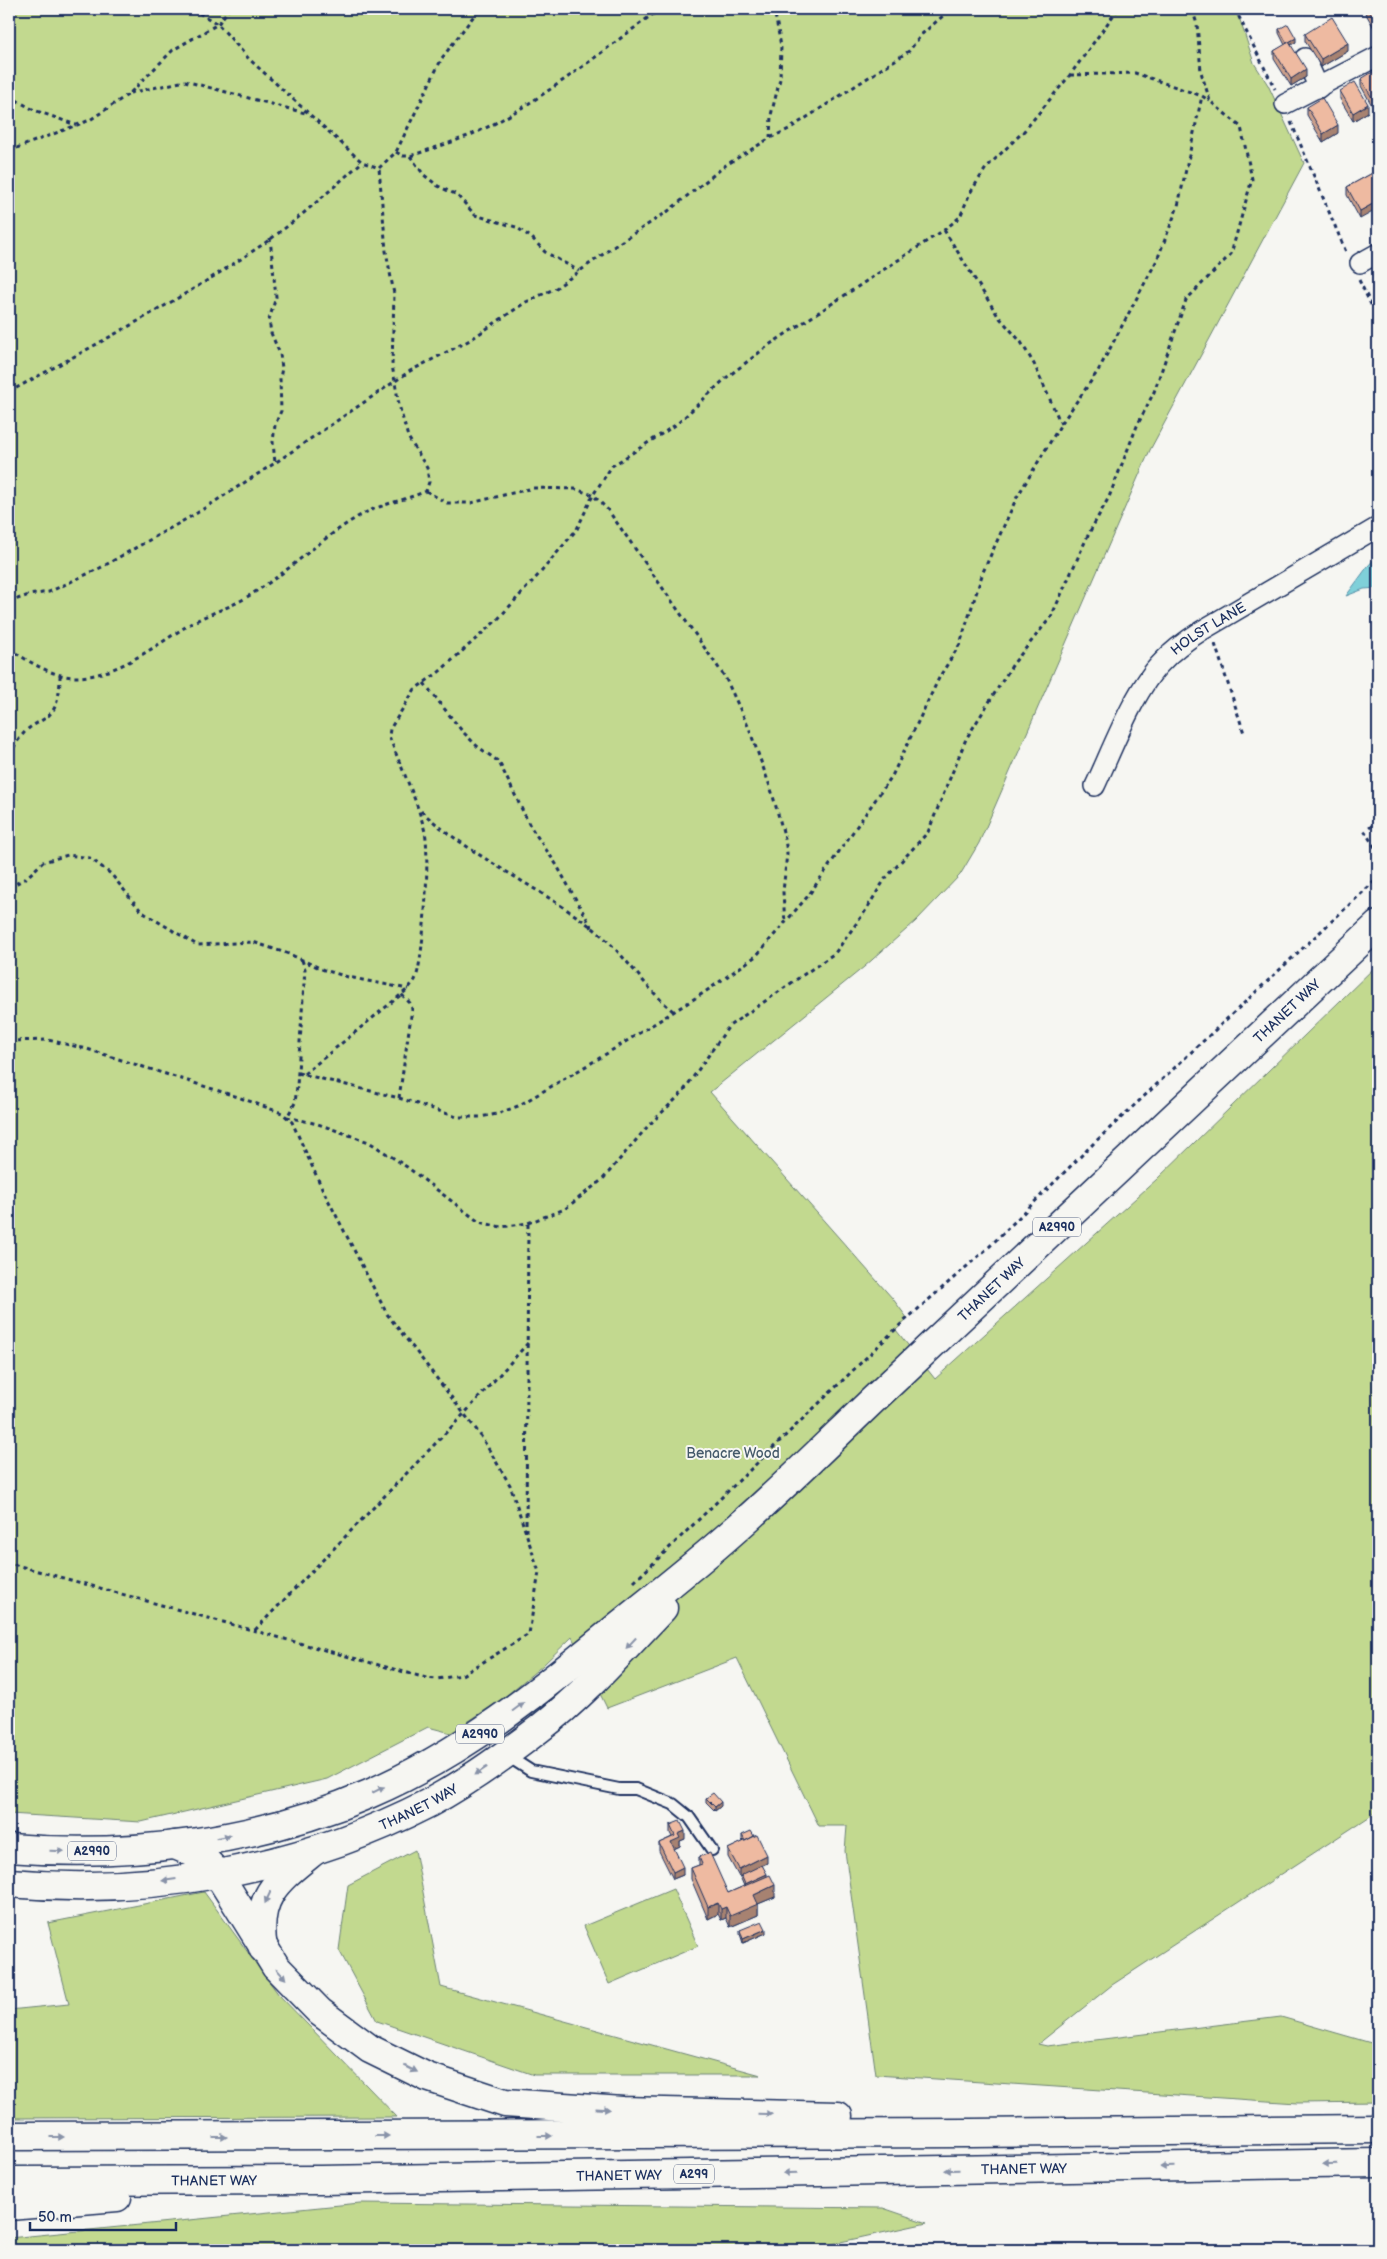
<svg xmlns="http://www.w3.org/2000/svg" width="1387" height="2259" font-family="'Balsamiq Sans',sans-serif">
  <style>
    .green { fill: #c2d98f; stroke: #6e8476 }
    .water { fill: #7fd0d9; stroke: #5790a8 }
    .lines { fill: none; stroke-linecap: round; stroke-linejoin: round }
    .lane-casing { stroke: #1b2f5e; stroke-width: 14 }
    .street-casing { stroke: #1b2f5e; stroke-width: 22 }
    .primary-casing { stroke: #1b2f5e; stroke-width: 31 }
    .highway-casing { stroke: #1b2f5e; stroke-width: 31 }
    .path { stroke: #1b2f5e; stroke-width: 3; stroke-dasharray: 4 4; stroke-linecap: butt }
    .lane { stroke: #f6f6f2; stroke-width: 10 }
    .street { stroke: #f6f6f2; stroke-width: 19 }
    .primary { stroke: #f6f6f2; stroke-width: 28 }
    .highway { stroke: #f6f6f2; stroke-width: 28 }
    .wall { fill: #cda08a; stroke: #1b2f5e }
    .shaded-wall { fill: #a78271; stroke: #1b2f5e }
    .building { fill: #eebaa1; stroke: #1b2f5e }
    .oneway { fill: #8892a8 }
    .labels { text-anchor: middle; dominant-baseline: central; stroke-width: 4; stroke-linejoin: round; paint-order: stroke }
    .shield { fill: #f6f6f2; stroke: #5d6b8a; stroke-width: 1 }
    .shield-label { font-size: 12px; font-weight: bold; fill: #1b2f5e }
    .street-label { font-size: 14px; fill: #1b2f5e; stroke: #f6f6f2 }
    .park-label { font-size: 14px; fill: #455a6a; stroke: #f6f6f2 }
  </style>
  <rect width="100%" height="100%" fill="#f6f6f2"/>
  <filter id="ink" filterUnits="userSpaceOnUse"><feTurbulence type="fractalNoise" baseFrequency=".02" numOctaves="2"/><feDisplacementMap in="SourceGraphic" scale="10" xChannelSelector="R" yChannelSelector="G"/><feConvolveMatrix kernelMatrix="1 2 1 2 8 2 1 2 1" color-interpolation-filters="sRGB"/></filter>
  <g filter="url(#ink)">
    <!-- green -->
    <path class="green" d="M9 9H1234L1240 20 1254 63 1268 85 1304 163 1150 450 979 843 960 875 916 921 864 967 710 1092 893 1299 908 1319 896 1330 935 1379 1157 1179 1378 964V1811L1112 1985 1038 2044 1047 2046 1281 2017 1378 2045V2102L1297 2103 876 2075 845 1851 847 1826H819L737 1658 607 1708 572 1637 542 1666 502 1699 451 1733 428 1727 327 1779 141 1822 9 1814Z
      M415 1850 441 1987 761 2075H534L377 2021 339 1950 348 1885Z
      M673 1889 698 1946 609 1984 584 1926Z
      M204 1892 279 1995 397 2117 9 2118V2010L69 2004 48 1923Z
      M360 2203 883 2208 927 2223 804 2250H9V2238Z"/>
    <!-- water -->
    <path class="water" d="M1378 555V588L1364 589 1346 596 1368 566Z"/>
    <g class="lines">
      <!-- lane casing -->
      <g class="lane-casing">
        <path id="lane" d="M506 1755 531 1771 619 1789H636L673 1804 689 1817 712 1850"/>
      </g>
      <!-- street casing -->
      <g class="street-casing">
        <g id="street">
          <path d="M1305 58 1319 88"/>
          <path d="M1285 104 1378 56"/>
          <path d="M1360 263 1378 253"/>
          <path id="s1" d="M1095 786C1112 750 1134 690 1162 662 1173 650 1187 640 1201 631L1378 527"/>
        </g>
      </g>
      <!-- primary casing -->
      <g class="primary-casing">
        <g id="primary">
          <path id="s2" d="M9 1848C130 1858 257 1842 369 1794 462 1754 540 1691 617 1627 657 1595 698 1563 736 1529 783 1488 828 1443 873 1400 1042 1242 1210 1083 1378 925"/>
          <path id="s3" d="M9 1883C152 1896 301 1869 429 1803 468 1782 504 1756 539 1729 585 1694 623 1650 663 1608"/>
        </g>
      </g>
      <!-- highway casing -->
      <g class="highway-casing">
        <g id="highway">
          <path d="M175 1845 194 1853 205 1860 218 1874 276 1967 320 2012 370 2049 427 2077 505 2103 623 2111 838 2116"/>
          <path d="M263 1948C254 1896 278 1880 314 1851"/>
          <path d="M9 2136 970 2133 1378 2129"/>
          <path id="s4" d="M9 2181 320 2180 1378 2163"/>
          <path d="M9 2206 117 2197"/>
        </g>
      </g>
      <!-- path -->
      <path class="path" d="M192 9 218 24 249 59 362 162 379 168
        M1235 9 1275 89
        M1070 75 1135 73 1202 96 1210 101
        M130 93 185 81 305 113
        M9 96 34 110 76 125
        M1291 122 1346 252
        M770 138 771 115 780 79 781 46 774 9
        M9 151 90 120 129 94 173 50 218 24 229 9
        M396 152 403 156H410C440 146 471 137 499 121 554 91 609 46 660 9
        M410 156 424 175 438 186 457 195 475 215 516 227 532 238 545 252 579 271
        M379 168 396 152 442 58 479 9
        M944 230 998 316 1021 342 1034 364 1061 424
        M270 238 276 297 269 320 271 333 280 354 282 368 280 378 281 411 275 425 273 442 275 463
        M1359 280 1378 319
        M9 392C93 346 179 301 259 247 296 222 329 191 362 162
        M426 491 447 503H471L533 488 575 489 593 495 608 510 725 677 748 726 771 789 785 839 787 853 783 892 785 924
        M9 602 29 595 49 592 100 568 197 513 275 463 410 371 470 340 526 302 556 288 613 247 667 212 726 165 770 138 789 129 909 51 922 34 951 9
        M1215 644 1244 733
        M9 649C29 661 50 676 74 677 114 678 155 646 187 626 204 615 224 610 242 600 254 593 266 585 277 577 304 557 327 535 356 518 380 503 402 502 426 491L429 482 427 468 408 437 399 405 392 365 394 294 386 251 379 168
        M424 683 462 731 477 746 499 762 530 826 556 864 592 928
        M9 755C15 746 19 737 28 729 34 724 42 721 48 716 59 707 60 688 60 675
        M421 811C473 858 538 886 594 929 624 953 644 987 673 1011
        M1378 820 1365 832 1378 852
        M9 887 25 879 43 862 68 855 90 858 111 874 142 912 197 945 253 942 289 954 324 970 348 977 408 989
        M302 960 305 969 297 1086 295 1103 287 1117 318 1124 369 1142 407 1167 479 1222 501 1227 528 1223 565 1209 603 1179 648 1126 682 1093 729 1026 835 953 864 913 885 879 928 832 966 739 1013 664 1051 617 1089 533 1109 497 1137 426 1154 392 1186 300 1231 254 1252 179 1241 127 1210 101 1201 72 1197 24 1192 9
        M9 1041 48 1040 87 1049 238 1097 282 1113 292 1122 322 1188 387 1314 479 1433 510 1485 539 1572 529 1634 462 1675 437 1679 426 1678 9 1563
        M298 1073 399 1098 457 1117H480L497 1114 518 1106 598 1059 705 992 756 956 808 896 892 776 940 676 960 644 983 572 1017 497 1061 424 1098 371 1157 260 1178 206 1202 96
        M304 1074 408 989C410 986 413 983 415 980 424 962 430 853 425 832 417 799 401 768 389 736L390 729 415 689 439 672 498 619 541 572 577 529 593 495 612 466 677 424 726 378 769 345 944 230 960 217 970 193 986 168 1024 131 1070 75 1118 9
        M399 1098 412 1009 410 1003 401 994
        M526 1532 528 1223
        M634 1582 901 1324 989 1247 1095 1142 1378 878
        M255 1630 464 1414 528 1343"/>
      <!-- lane -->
      <use href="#lane" class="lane"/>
      <!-- street -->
      <use href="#street" class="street"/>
      <!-- primary -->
      <use href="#primary" class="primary"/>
      <!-- highway -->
      <use href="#highway" class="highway"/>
    </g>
    <!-- wall -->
    <path class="wall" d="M1363 9H1378V32L1377 33Z
      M1279 29 1296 42 1291 45 1306 77 1291 86 1274 59V51L1285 45 1279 33Z
      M1305 34 1348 51 1321 67 1305 41Z
      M1378 73 1374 109 1361 86V79Z
      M1340 91 1368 112 1353 121 1340 99Z
      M1307 107 1338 133 1323 142 1307 115Z
      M1378 170 1360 219 1347 195V187Z
      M1378 245V272L1376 269V246Z
      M706 1798 721 1806 715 1811 706 1802Z
      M670 1825 685 1839 680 1841V1846L674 1849 683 1875 673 1879 659 1851V1843L672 1837 670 1833Z
      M742 1835 767 1863 762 1865 775 1897 758 1904V1915L730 1927 726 1918 721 1920 718 1914 708 1919 691 1879V1868L699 1865V1857L728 1893 744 1886 741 1879V1876L739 1877 728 1857V1849L743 1842 742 1839Z
      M740 1930 766 1933 743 1943 740 1934Z"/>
    <!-- shaded-wall -->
    <path class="shaded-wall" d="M1296 38V42L1287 47V43Z
      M1348 43V51L1321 67V59Z
      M1306 69V77L1291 86V79Z
      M1378 98V106L1374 109V101Z
      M1368 104V112L1353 121V113Z
      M1338 125V133L1323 142V134Z
      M1378 201V209L1360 219V211Z
      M721 1802V1806L715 1811V1807Z
      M685 1831V1839L680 1841V1846L671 1850V1842L678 1834Z
      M767 1855V1863L739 1877V1869Z
      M683 1867V1875L673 1879V1872Z
      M767 1874V1878L745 1888V1884Z
      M775 1885V1897L758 1904V1915L730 1927V1916L754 1895Z
      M718 1903V1914L708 1919V1907Z
      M726 1907V1918L721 1920V1909Z
      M766 1929V1933L743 1943V1939Z"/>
    <!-- building -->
    <path class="building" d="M1368 9H1378V24L1377 25Z
      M1332 17 1348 43 1321 59 1305 34Z
      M1288 24 1296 38 1287 43 1279 29Z
      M1289 42 1306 69 1291 79 1274 51Z
      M1376 70 1378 73V98L1374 101 1361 79Z
      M1355 82 1368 104 1353 113 1340 91Z
      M1322 98 1338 125 1323 134 1307 107Z
      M1378 170V201L1360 211 1347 187Z
      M713 1793 721 1802 715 1807 706 1798Z
      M680 1821 685 1831 678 1834 680 1838 671 1842 683 1867 673 1872 659 1843 675 1836 670 1825Z
      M751 1831 754 1836 745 1841 742 1835Z
      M757 1835 767 1855 739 1869 728 1849Z
      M710 1853 728 1893 770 1875 775 1885 754 1895 758 1904 730 1916 726 1907 721 1909 718 1903 708 1907 691 1868 702 1864 699 1857Z
      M762 1865 767 1874 745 1884 741 1875Z
      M762 1921 766 1929 743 1939 740 1930Z"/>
    <!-- one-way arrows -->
    <defs><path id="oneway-solid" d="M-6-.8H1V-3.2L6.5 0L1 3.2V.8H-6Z" transform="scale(1.25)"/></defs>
    <g class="oneway">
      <use href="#oneway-solid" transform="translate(631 1643) rotate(133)"/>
      <use href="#oneway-solid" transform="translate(518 1707) rotate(-37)"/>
      <use href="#oneway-solid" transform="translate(481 1771) rotate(146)"/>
      <use href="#oneway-solid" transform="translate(378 1790) rotate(-26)"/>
      <use href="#oneway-solid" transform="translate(223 1837) rotate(-10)"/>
      <use href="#oneway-solid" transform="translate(57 1851) rotate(2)"/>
      <use href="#oneway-solid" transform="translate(169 1880) rotate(173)"/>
      <use href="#oneway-solid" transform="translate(268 1897) rotate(115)"/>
      <use href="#oneway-solid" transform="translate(281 1974) rotate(48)"/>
      <use href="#oneway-solid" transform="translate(411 2069) rotate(26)"/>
      <use href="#oneway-solid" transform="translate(603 2109) rotate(4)"/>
      <use href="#oneway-solid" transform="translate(765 2114) rotate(1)"/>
      <use href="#oneway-solid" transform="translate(382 2136)"/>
      <use href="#oneway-solid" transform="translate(545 2136)"/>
      <use href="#oneway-solid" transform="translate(57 2137)"/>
      <use href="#oneway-solid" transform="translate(220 2137)"/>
      <use href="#oneway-solid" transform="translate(1330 2164) rotate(179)"/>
      <use href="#oneway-solid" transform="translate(1167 2167) rotate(179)"/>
      <use href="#oneway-solid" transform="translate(952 2170) rotate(179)"/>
      <use href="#oneway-solid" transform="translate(790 2173) rotate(179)"/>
    </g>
  </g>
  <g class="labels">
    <!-- shield labels -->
    <g class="shield">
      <rect x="1033" y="1217.5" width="48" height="19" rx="4"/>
      <rect x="456" y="1724.5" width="48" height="19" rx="4"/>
      <rect x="68" y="1841.5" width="48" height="19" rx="4"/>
      <rect x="674" y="2164.5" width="40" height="19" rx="4"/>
    </g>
    <g class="shield-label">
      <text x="1057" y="1227">A2990</text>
      <text x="480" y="1734">A2990</text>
      <text x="92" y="1851">A2990</text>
      <text x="694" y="2174">A299</text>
    </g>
    <!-- street labels -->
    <g class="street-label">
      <text stroke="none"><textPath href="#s1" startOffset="199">HOLST LANE</textPath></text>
      <text stroke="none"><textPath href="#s2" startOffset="1578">THANET WAY</textPath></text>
      <text stroke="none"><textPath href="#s2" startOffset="1172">THANET WAY</textPath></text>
      <text stroke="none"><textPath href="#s3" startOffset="422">THANET WAY</textPath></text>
      <text stroke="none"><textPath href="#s4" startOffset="1015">THANET WAY</textPath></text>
      <text stroke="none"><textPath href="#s4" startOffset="610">THANET WAY</textPath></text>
      <text stroke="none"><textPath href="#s4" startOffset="205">THANET WAY</textPath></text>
    </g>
    <!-- park labels -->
    <g class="park-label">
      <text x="733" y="1453">Benacre Wood</text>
    </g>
  </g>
  <!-- margin -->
  <rect width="1387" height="2259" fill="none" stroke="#f6f6f2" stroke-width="30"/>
  <rect x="15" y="15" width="1357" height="2229" fill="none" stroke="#1b2f5e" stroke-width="2" filter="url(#ink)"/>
  <!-- scale -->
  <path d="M30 2222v8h146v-8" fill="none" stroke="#1b2f5e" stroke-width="2.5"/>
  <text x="38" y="2222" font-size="15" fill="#1b2f5e" stroke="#f6f6f2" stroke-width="4" paint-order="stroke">50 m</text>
</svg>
